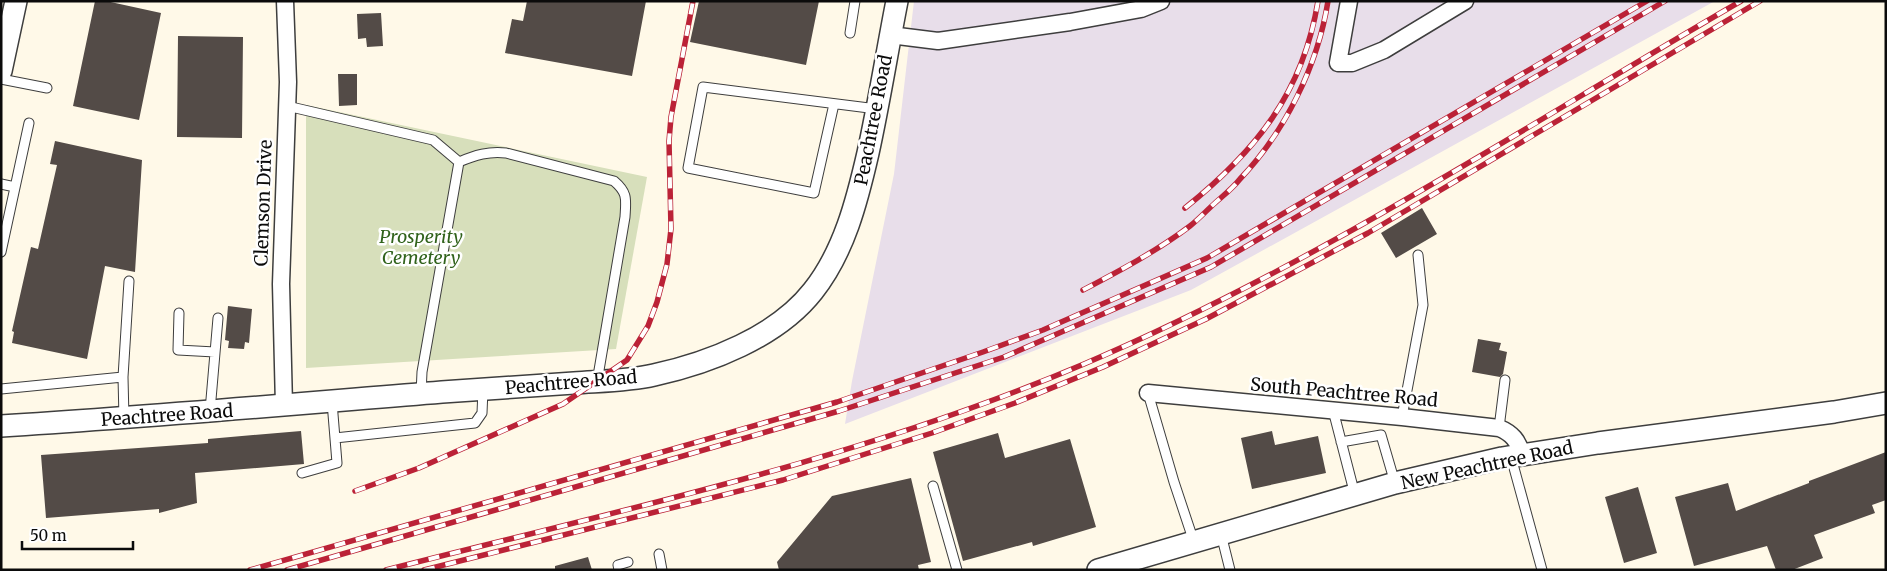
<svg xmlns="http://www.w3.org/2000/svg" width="1887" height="571" font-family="Merriweather,serif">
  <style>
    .industrial { fill: #e8deea }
    .cemetery { fill: #d7dfbb }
    .building { fill: #534b47 }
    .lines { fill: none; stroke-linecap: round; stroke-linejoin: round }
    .service-casing { stroke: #3e3e3e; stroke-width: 11 }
    .minor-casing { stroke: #3e3e3e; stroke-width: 19 }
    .tertiary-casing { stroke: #3e3e3e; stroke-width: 24 }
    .service { stroke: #fff; stroke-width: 9 }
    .minor { stroke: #fff; stroke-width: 16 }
    .tertiary { stroke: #fff; stroke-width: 21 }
    .rail-casing { stroke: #bb2237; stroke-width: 5.5 }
    .rail { stroke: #fff; stroke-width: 4; stroke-dasharray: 11; stroke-linecap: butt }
    .labels { text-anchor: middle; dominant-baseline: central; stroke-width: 5; stroke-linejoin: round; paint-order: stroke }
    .street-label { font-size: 18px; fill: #0b0b0b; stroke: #fff }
    .park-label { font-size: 18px; font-style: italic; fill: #30621b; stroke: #fff }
  </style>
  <rect width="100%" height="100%" fill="#fff9e8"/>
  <!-- industrial -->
  <path class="industrial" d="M914 1H1715L1191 290 845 424 852 381 894 174Z"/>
  <!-- cemetery -->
  <path class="cemetery" d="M306 105 647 177 616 349 306 368Z"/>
  <!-- building -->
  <path class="building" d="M95 1H106L161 13 139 120 73 106Z
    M527 1H646L632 76 505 53 512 19 523 21Z
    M699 1H819L806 65 690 42Z
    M381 13 383 46 367 47 366 38 358 39 357 14Z
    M178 36 243 37 242 138 177 137Z
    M338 74H357V105L339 106Z
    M55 141 142 160 135 272 105 266 87 359 12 343 14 332 12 331 31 247 38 249 57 165 50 164Z
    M1422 208 1437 234 1396 258 1381 233Z
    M228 306 252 309 249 343 245 342 244 349 228 348 229 341 225 340Z
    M1478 339 1501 343 1499 350 1507 352 1503 374 1500 377 1472 372Z
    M301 431 304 464 195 473 197 503 159 513V509L46 518 41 455 208 443V439Z
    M1272 431 1275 445 1318 436 1326 473 1252 489 1241 438Z
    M998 433 1005 458 1070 439 1096 527 1033 546 1032 542 963 561 933 452Z
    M1886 452V500L1872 505 1875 513 1814 535 1823 558 1792 570H1776L1767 546 1694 566 1675 497 1728 483 1736 511 1809 483V481Z
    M911 478 931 562 918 565 919 570H779L777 562 832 496Z
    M1638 487 1657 553 1624 563 1605 497Z
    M588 557 592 570H555V566Z"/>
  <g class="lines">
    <!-- service casing -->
    <g class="service-casing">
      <path id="service" d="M850 33 855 1
        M1 79 47 88
        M834 104 814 193 688 168 703 87 877 109
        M287 106 433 140 459 162 422 372 421 394
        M459 162C475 155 489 151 506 153L614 181C628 193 626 199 625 217L597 382
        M1 184 15 187
        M1 252 29 123
        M179 313 178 350 215 352
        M1 389 123 377
        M1148 393 1174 482 1194 542
        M1333 410 1355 495
        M210 411 218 318
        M1402 417 1423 305 1418 255
        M124 419 123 377 129 281
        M1499 428 1505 380
        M335 438 475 423 482 413 483 389
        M1341 442 1381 435 1395 483
        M1511 457 1542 570
        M302 473 337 463 332 402
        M933 486 957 570
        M1221 534 1230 570
        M659 554 662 570
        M619 570 618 565 628 562"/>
    </g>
    <!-- minor casing -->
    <g class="minor-casing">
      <path id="minor" d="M1349 1 1338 63H1352L1384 50 1465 1
        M890 35 938 41 1070 22 1141 9 1161 1
        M1148 393 1402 417 1499 428C1512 433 1518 441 1522 454
        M284 406 281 284 288 82 285 1"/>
    </g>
    <!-- tertiary casing -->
    <g class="tertiary-casing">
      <path id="tertiary" d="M1 71 16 1
        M1 426C148 417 295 404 442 392 486 389 530 386 574 383 600 381 628 381 654 375 709 363 777 337 813 291 844 252 857 201 868 153 879 103 887 52 897 1
        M1098 570 1395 483 1502 458 1598 443 1834 412 1886 403"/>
    </g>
    <!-- service -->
    <use href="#service" class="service"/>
    <!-- minor -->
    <use href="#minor" class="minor"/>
    <!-- tertiary -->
    <use href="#tertiary" class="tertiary"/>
    <!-- rail casing -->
    <g class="rail-casing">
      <path id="rail" d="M1185 208C1256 151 1303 93 1318 1
        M1083 290C1119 271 1157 251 1190 226 1199 219 1207 210 1215 203 1224 195 1233 188 1240 179 1285 132 1318 65 1328 1
        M355 491 419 468 563 404 627 360 648 326 657 302 667 264 671 229 669 141 671 117 693 1
        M250 570 837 402 983 352 1043 330 1207 258 1647 1
        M287 570 839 411 1004 357 1211 267 1665 1
        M386 570C621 510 861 459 1084 364 1314 266 1525 126 1741 1
        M424 570 783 480 932 433 1015 403 1103 367 1206 319 1368 233 1760 1"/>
    </g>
    <!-- rail -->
    <use href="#rail" class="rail"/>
  </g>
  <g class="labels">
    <!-- street labels -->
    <g class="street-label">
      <text transform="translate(873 120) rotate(-79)">Peachtree Road</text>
      <text transform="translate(263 203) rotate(-88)">Clemson Drive</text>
      <text transform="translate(571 382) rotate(-5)">Peachtree Road</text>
      <text transform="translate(1344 392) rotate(5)">South Peachtree Road</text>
      <text transform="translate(167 415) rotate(-4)">Peachtree Road</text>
      <text transform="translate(1487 465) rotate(-12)">New Peachtree Road</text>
    </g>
    <!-- park labels -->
    <g class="park-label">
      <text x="421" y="236">Prosperity<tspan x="421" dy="21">Cemetery</tspan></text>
    </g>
  </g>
  <!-- border -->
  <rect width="1887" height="571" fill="none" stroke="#0b0b0b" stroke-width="5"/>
  <!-- scale -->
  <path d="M22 541v8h111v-8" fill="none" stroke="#0b0b0b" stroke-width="2.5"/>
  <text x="30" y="541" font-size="15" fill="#0b0b0b" stroke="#ffffff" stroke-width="4" paint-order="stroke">50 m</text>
</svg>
